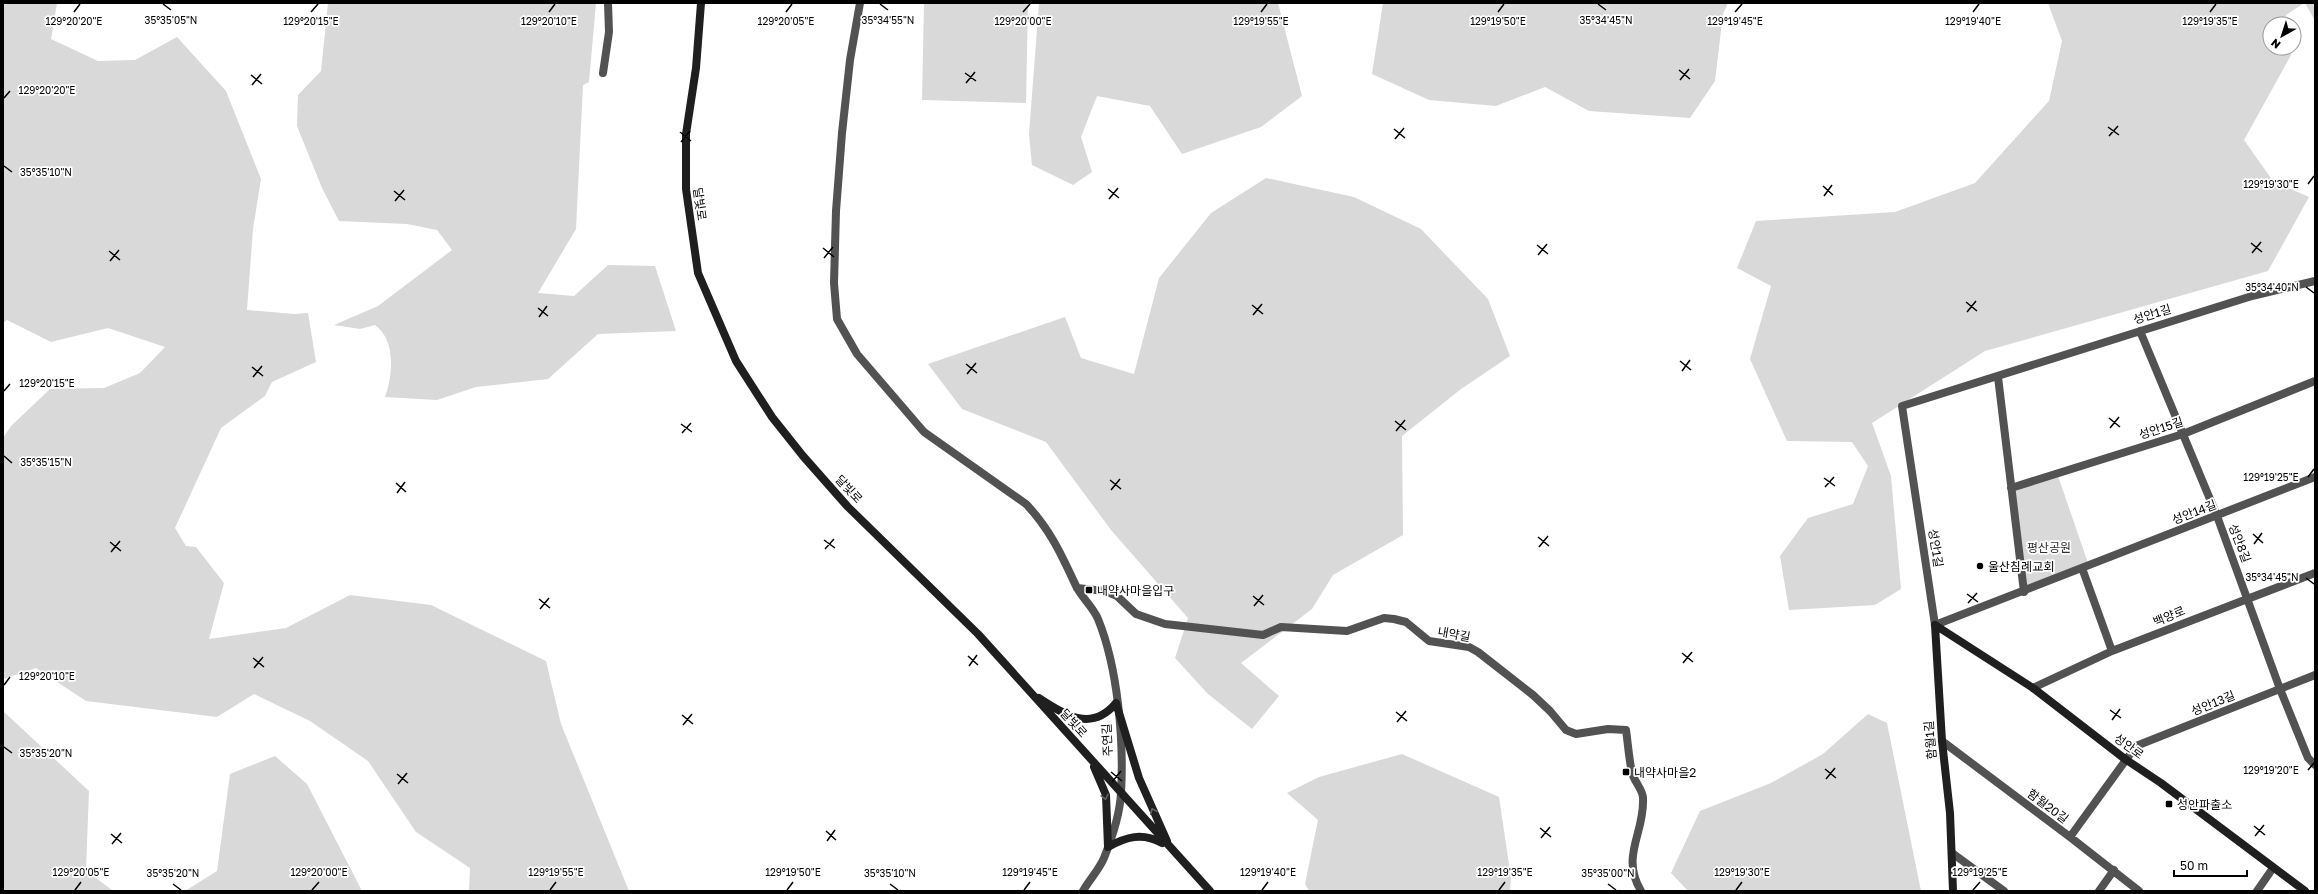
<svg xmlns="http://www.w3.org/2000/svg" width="2318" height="894" font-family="'Golos Text','Noto Sans KR',sans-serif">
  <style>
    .green { fill: #d9d9d9 }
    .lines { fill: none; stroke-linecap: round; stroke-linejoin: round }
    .street { stroke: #525252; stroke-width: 8 }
    .secondary { stroke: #1f1f1f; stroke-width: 8 }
    .oneway { stroke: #626262 }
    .ticks { fill: none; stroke: #000; stroke-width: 1.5 }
    .poi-dot { fill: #000; stroke: #fff; stroke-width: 1.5 }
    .labels { text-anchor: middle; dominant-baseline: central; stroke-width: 3.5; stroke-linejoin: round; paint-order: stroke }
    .street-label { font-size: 12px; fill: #000; stroke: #fff }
    .park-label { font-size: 12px; fill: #303030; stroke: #fff }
    .poi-label { font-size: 12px; fill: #000; stroke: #fff; text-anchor: start }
    .ticks-label { font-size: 10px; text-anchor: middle; fill: #000; stroke: #fff; stroke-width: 3.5; stroke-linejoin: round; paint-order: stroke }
  </style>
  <rect width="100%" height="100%" fill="#fff"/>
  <!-- green -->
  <path class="green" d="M3 3H57L51 39 98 61 135 60 177 37 226 91 261 179 253 229 247 310 294 314 308 313 316 362 272 382 265 396 221 428 175 528 186 546 196 547 224 583 209 639 286 628 350 595 431 605 546 661 561 724 629 891H469L470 868 416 832 368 761 310 721 254 694 217 717 86 701 36 668 3 679V438L11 426 50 389 104 388 140 373 165 347 108 328 51 342 7 320 3 323Z
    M328 3H596L589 82 583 85 576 229 538 293 574 296 608 265 655 266 676 331 598 334 548 379 476 387 437 400 385 397C393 375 396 340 375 325L360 329 334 325 378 306 452 250 437 230 407 224 339 221 322 188 297 126 298 95 321 71Z
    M924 3H1028L1026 103 922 100Z
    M1039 3H1278L1302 96 1261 127 1182 154 1150 106 1097 96 1081 137 1092 172 1073 185 1032 165 1029 134Z
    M1383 3H1728L1723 14 1715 81 1690 118 1589 111 1545 87 1496 106 1429 100 1372 74Z
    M2048 3H2304L2286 15 2287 24H2270V48H2290L2291 55 2244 140 2273 181 2309 197 2268 271 1985 351 1872 423 1891 476 1901 589 1875 605 1789 610 1780 556 1808 518 1853 504 1868 466 1852 442 1787 441 1750 359 1771 286 1737 268 1756 221 1895 212 1975 183 2049 101 2062 41Z
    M2305 3H2315V21Z
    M1266 178 1354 197 1421 229 1488 299 1510 356 1461 389 1402 436 1403 535 1333 575 1312 609 1241 663 1279 696 1252 729 1208 694 1175 658 1188 618 1111 530 1046 442 962 409 928 364 1065 317 1081 358 1134 374 1159 278 1211 213Z
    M2057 473 2089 566 2024 592 2011 488Z
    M3 711 89 791 86 870 113 891H3Z
    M1868 714 1887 723 1921 891H1688L1671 873 1700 811 1771 783 1823 754Z
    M1402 754 1499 797 1511 878 1510 891H1309L1305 884 1318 820 1287 793 1319 777Z
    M275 756 307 784 362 891H185L217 871 230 774Z"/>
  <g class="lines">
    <!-- street -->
    <path class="street" d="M860 3 850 60 842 133 836 211 834 283 837 319 857 354 924 432 1026 504C1050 529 1062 556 1076 586 1082 598 1093 607 1098 619 1118 668 1124 741 1121 793 1120 814 1112 838 1104 858 1099 870 1089 880 1083 891
      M603 73 609 32 608 3
      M2315 281 2252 296 1902 406 1935 625 2315 477
      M2140 331 2217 516 2280 689 2308 758 2315 765
      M1998 377 2024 592
      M2011 488 2183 434 2315 381
      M2082 568 2112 651
      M1077 588 1105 591 1117 596 1136 614 1165 624 1263 635 1281 627 1347 631 1384 618 1394 619 1406 622 1429 641 1469 647 1478 652 1533 695 1550 711 1566 730 1576 734 1608 729 1626 730C1628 744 1629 759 1632 773 1634 781 1643 790 1643 798 1645 833 1620 856 1641 891
      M2033 688 2112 651 2315 573
      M1942 741 2070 837 2139 891
      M2070 837 2136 746 2315 675
      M1952 853 2004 891
      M2099 891 2114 870
      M2257 891 2273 868"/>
    <!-- secondary -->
    <path class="secondary" d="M701 3 696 68 686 134V189L698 273 736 361 772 417 803 456 848 507 978 634 1210 891
      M1935 625 2033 688 2125 759 2161 783 2305 891
      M1935 625 1942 741 1950 813 1953 891
      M1039 698C1066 716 1092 732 1116 703
      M1116 703 1139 778 1167 841
      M1094 767 1106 795 1108 847C1126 837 1142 832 1162 843"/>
  </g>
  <!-- one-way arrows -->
  <defs><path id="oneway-chevron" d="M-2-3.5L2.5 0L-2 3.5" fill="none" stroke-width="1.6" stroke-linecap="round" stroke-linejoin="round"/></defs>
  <g class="oneway">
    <use href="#oneway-chevron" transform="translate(1105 797) rotate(78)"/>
    <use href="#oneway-chevron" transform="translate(1153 811) rotate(-114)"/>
  </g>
  <!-- ticks -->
  <path class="ticks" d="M163 4 171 10M880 4 888 10M1598 4 1606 10M74 12 80 4M311 12 318 4M549 12 555 4M786 12 792 4M1023 12 1030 4M1261 12 1267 4M1498 12 1504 4M1735 12 1742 4M1973 12 1979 4M2210 12 2216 4M1679 70 1690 79M965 73 976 81M251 75 262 84M1680 80 1689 69M966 83 975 72M252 85 261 74M4 98 10 91M2108 127 2119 135M1394 129 1405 138M680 132 691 141M2109 136 2118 126M1395 139 1404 128M681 142 690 131M4 166 12 172M2308 184 2314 176M1823 186 1833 195M1108 189 1119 198M394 191 405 200M1824 196 1832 185M1109 199 1118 188M395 201 404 190M2251 243 2262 252M1537 245 1548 254M823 248 834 257M109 251 120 260M2252 253 2261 242M1538 255 1547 244M824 258 833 247M110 261 119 250M2306 287 2314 293M1966 302 1977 311M1252 305 1263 314M538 308 548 316M1967 312 1976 301M1253 315 1262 304M539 317 547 306M1680 361 1691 370M966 364 977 373M252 367 263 376M1682 371 1690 360M967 374 976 363M253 377 262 366M4 391 10 384M2109 418 2120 427M1395 421 1406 430M681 424 692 432M2110 428 2119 417M1396 431 1405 420M682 433 691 423M4 456 12 463M2308 477 2314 469M1824 478 1835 486M1110 480 1121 489M396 483 406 492M1825 487 1834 477M1111 490 1120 479M397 493 405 482M2253 534 2263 543M1538 537 1549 546M824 540 835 548M110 542 121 551M2254 544 2262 533M1539 547 1548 536M825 549 834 539M111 552 120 541M2306 578 2314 584M1967 594 1978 602M1253 596 1264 605M539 599 550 608M1968 603 1977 593M1254 606 1263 595M540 609 549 598M1682 653 1693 662M968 656 978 665M253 658 264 667M1683 663 1692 652M969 666 977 655M254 668 263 657M4 685 10 677M2110 710 2121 718M1396 712 1407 721M682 715 693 724M2112 720 2120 709M1397 722 1406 711M683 725 692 714M4 747 12 753M1825 769 1836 778M2308 770 2314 763M1111 772 1122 781M397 774 408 783M1826 779 1835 768M1112 782 1121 771M398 784 407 773M2254 826 2265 835M1540 828 1551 837M826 831 836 840M111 834 122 843M2255 836 2264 825M1541 838 1550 827M827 841 835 830M112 844 121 833M173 884 181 890M890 884 898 890M1608 884 1616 890M75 890 81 882M312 890 319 882M550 890 556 882M787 890 793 882M1024 890 1030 882M1262 890 1268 882M1499 890 1505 882M1736 890 1742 882M1973 890 1980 882"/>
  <!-- markers -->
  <g class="poi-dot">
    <circle cx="1980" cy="566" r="4"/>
    <rect x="1085" y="586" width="8" height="8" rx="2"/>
    <rect x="1622" y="768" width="8" height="8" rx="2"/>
    <rect x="2165" y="800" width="8" height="8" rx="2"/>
  </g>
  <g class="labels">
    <!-- street labels -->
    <g class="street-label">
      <text transform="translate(700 204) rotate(82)">달빛로</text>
      <text transform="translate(2152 314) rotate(-17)">성안1길</text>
      <text transform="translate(2161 428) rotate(-18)">성안15길</text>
      <text transform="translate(849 489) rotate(47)">달빛로</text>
      <text transform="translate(2194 512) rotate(-21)">성안14길</text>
      <text transform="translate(2240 543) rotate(69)">성안8길</text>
      <text transform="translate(1936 548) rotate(81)">성안1길</text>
      <text transform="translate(2169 616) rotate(-22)">백양로</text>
      <text transform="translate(1454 634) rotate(10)">내약길</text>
      <text transform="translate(2213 703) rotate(-22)">성안13길</text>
      <text transform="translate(1074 723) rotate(48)">달빛로</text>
      <text transform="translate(1107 740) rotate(-93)">주연길</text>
      <text transform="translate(1930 740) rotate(-95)">함월1길</text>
      <text transform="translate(2129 746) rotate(36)">성안로</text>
      <text transform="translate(2048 806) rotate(37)">함월20길</text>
    </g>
    <!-- park labels -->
    <g class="park-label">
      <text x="2049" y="547">평산공원</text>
    </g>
    <!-- poi labels -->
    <g class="poi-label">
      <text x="1988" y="566">울산침례교회</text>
      <text x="1097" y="590">내약사마을입구</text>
      <text x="1634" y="772">내약사마을2</text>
      <text x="2177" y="804">성안파출소</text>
    </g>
  </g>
  <g class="ticks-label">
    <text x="171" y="24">35°35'05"N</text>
    <text x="888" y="24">35°34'55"N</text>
    <text x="1606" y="24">35°34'45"N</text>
    <text x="74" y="25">129°20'20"E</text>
    <text x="311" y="25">129°20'15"E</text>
    <text x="549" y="25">129°20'10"E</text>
    <text x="786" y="25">129°20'05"E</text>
    <text x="1023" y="25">129°20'00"E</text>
    <text x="1261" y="25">129°19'55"E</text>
    <text x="1498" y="25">129°19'50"E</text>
    <text x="1735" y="25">129°19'45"E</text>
    <text x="1973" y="25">129°19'40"E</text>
    <text x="2210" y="25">129°19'35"E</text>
    <text x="47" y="94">129°20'20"E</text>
    <text x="46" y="176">35°35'10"N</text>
    <text x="2271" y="188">129°19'30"E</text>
    <text x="2272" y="291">35°34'40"N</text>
    <text x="47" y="387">129°20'15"E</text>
    <text x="46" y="466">35°35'15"N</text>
    <text x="2271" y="481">129°19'25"E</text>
    <text x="2272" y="581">35°34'45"N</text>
    <text x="47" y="680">129°20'10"E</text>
    <text x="46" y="757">35°35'20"N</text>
    <text x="2271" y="774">129°19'20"E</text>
    <text x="81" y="876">129°20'05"E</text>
    <text x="319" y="876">129°20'00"E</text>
    <text x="556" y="876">129°19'55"E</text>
    <text x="793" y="876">129°19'50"E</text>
    <text x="1030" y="876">129°19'45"E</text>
    <text x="1268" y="876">129°19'40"E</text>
    <text x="1505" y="876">129°19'35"E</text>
    <text x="1742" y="876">129°19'30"E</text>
    <text x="1980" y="876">129°19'25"E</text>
    <text x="173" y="877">35°35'20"N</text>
    <text x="890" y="877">35°35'10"N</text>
    <text x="1608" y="877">35°35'00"N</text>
  </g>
  <!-- border -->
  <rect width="2318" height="894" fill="none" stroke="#000000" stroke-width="8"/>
  <!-- north arrow -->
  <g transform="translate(2282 36) rotate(219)"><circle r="19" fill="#ffffff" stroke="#999999"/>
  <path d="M0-3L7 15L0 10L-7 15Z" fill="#000000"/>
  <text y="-6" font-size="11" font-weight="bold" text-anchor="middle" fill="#000000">N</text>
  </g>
  <!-- scale -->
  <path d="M2174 870v6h73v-6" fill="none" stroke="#000000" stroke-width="2"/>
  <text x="2180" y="870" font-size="12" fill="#000000" stroke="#ffffff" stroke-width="3" paint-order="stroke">50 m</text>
</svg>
